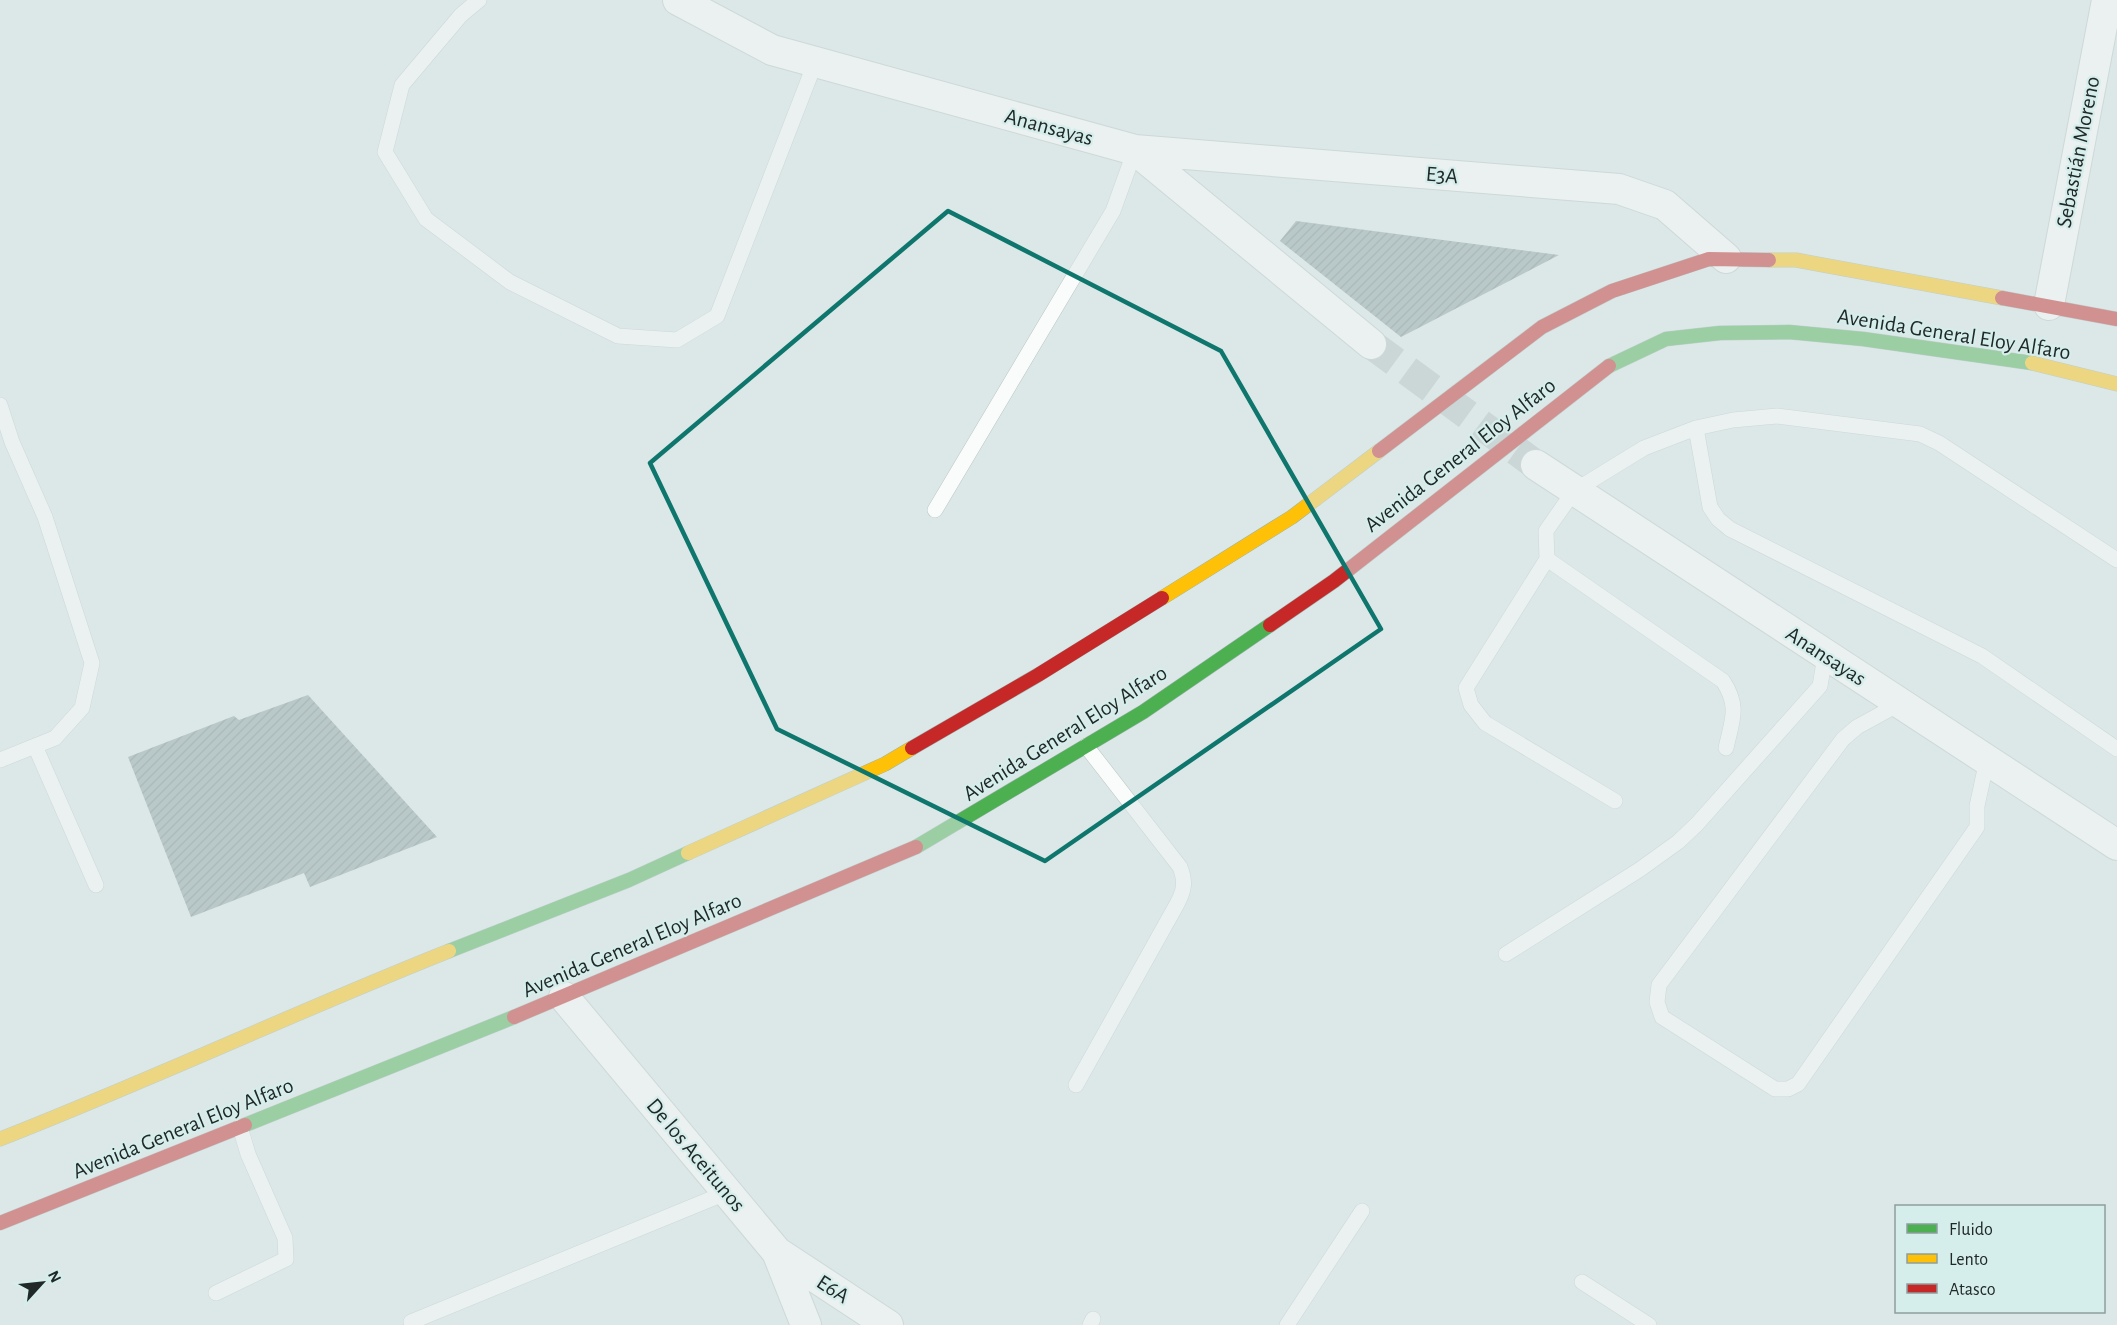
<svg xmlns="http://www.w3.org/2000/svg" width="2117" height="1325" font-family="'Alegreya Sans',sans-serif">
  <style>
    .building { fill: url(#building-hatch) }
    .lines { fill: none; stroke-linecap: round; stroke-linejoin: round }
    .street-tunnel { stroke: #b6c2c1; stroke-width: 30; stroke-dasharray: 30 15; stroke-linecap: butt }
    .lane-casing { stroke: #bbc6c4; stroke-width: 16 }
    .street-casing { stroke: #bbc6c4; stroke-width: 32 }
    .fast-casing { stroke: #99b2af; stroke-width: 15 }
    .slow-casing { stroke: #99b2af; stroke-width: 15 }
    .jam-casing { stroke: #99b2af; stroke-width: 15 }
    .lane { stroke: #fafcfb; stroke-width: 15 }
    .street { stroke: #fafcfb; stroke-width: 30 }
    .fast { stroke: #4caf50; stroke-width: 14 }
    .slow { stroke: #ffc107; stroke-width: 14 }
    .jam { stroke: #c62828; stroke-width: 14 }
    .marked { fill: none; stroke: #0f766e; stroke-width: 4.5; stroke-linejoin: round }
    .labels { text-anchor: middle; dominant-baseline: central; stroke-width: 4.5; stroke-linejoin: round; paint-order: stroke }
    .street-label { font-size: 22px; fill: #202928; stroke: #d6eeeb }
  </style>
  <defs>
    <pattern id="building-hatch" width="6" height="6" patternUnits="userSpaceOnUse" patternTransform="scale(1.5)"><rect width="6" height="6" fill="#8fa3a2"/><path d="M-1 1l2-2M0 6l6-6M5 7l2-2" fill="none" stroke="#748584"/></pattern>
  </defs>
  <rect width="100%" height="100%" fill="#dce8e7"/>
  <!-- building -->
  <path class="building" d="M1296 221 1559 255 1401 337 1280 241Z
    M308 695 437 837 310 887 304 873 191 917 128 757 234 716 239 720Z"/>
  <g class="lines">
    <!-- street-tunnel -->
    <path class="street-tunnel" d="M1371 344 1536 465"/>
    <!-- lane casing -->
    <g class="lane-casing">
      <path id="lane" d="M479 0 461 15 402 85 385 152 426 219 510 282 618 336 677 340 717 316 815 63
        M0 405 12 442 45 517 92 663 82 708 55 738 0 760
        M1696 428 1710 507 1718 519 1730 529 1982 656 2117 749
        M935 510 1113 211 1135 150
        M1547 559 1466 688 1471 705 1485 723 1615 801
        M1899 704 1857 727 1843 739 1659 985 1657 1002 1662 1017 1775 1089H1788L1798 1084 1977 827V806L1987 760
        M35 746 96 885
        M1726 748C1732 720 1740 707 1723 681L1547 559 1546 531 1574 491 1644 448 1696 428 1733 420 1777 416 1920 434 1939 443 2117 560
        M1506 954 1639 870 1678 842 1697 824 1820 686 1825 656
        M1076 1085 1177 904C1184 891 1186 882 1180 867L1086 746
        M1582 1282 1649 1325
        M216 1293 286 1259 285 1238 248 1154 240 1127
        M411 1322 728 1192
        M1090 1325 1093 1319
        M1287 1325 1362 1211"/>
    </g>
    <!-- street casing -->
    <g class="street-casing">
      <path id="street" d="M678 0 772 50 1135 150 1371 344
        M1135 150 1619 189 1665 205 1726 258
        M2049 305 2107 0
        M1536 465 2117 845
        M564 997 777 1252 806 1325
        M777 1252 888 1325"/>
    </g>
    <!-- fast casing -->
    <g class="fast-casing">
      <path id="fast" d="M1609 366 1666 339 1720 333 1789 332 1863 339 2032 363
        M916 847 1143 712 1270 625
        M449 951 629 880 688 853
        M245 1125 514 1017"/>
    </g>
    <!-- slow casing -->
    <g class="slow-casing">
      <path id="slow" d="M1769 260H1796L2002 298
        M2032 363 2117 384
        M1162 598 1292 517 1379 451
        M688 853 885 764 912 748
        M0 1139C151 1080 298 1011 449 951"/>
    </g>
    <!-- jam casing -->
    <g class="jam-casing">
      <path id="jam" d="M2002 298 2117 319
        M1379 451 1542 327 1612 291 1709 259 1769 260
        M1270 625 1334 581 1609 366
        M912 748 1038 675 1162 598
        M514 1017 916 847
        M0 1223 245 1125"/>
    </g>
    <!-- lane -->
    <use href="#lane" class="lane"/>
    <!-- street -->
    <use href="#street" class="street"/>
    <!-- fast -->
    <use href="#fast" class="fast"/>
    <!-- slow -->
    <use href="#slow" class="slow"/>
    <!-- jam -->
    <use href="#jam" class="jam"/>
  </g>
  <!-- marked area -->
  <path d="M0 0H2117V1325H0ZM948 211 1221 351 1381 629 1045 861 777 729 650 463Z" fill="#dce8e7" fill-opacity=".55" fill-rule="evenodd"/>
  <path class="marked" d="M948 211 1221 351 1381 629 1045 861 777 729 650 463Z"/>
  <g class="labels">
    <!-- street labels -->
    <g class="street-label">
      <text transform="translate(1049 127) rotate(15)">Anansayas</text>
      <text transform="translate(2078 152) rotate(-79)">Sebastián Moreno</text>
      <text transform="translate(1442 175) rotate(5)">E3A</text>
      <text transform="translate(1954 334) rotate(9)">Avenida General Eloy Alfaro</text>
      <text transform="translate(1460 455) rotate(-38)">Avenida General Eloy Alfaro</text>
      <text transform="translate(1826 656) rotate(33)">Anansayas</text>
      <text transform="translate(1065 733) rotate(-32)">Avenida General Eloy Alfaro</text>
      <text transform="translate(632 945) rotate(-23)">Avenida General Eloy Alfaro</text>
      <text transform="translate(183 1128) rotate(-22)">Avenida General Eloy Alfaro</text>
      <text transform="translate(696 1155) rotate(50)">De los Aceitunos</text>
      <text transform="translate(833 1289) rotate(33)">E6A</text>
    </g>
  </g>
  <!-- legend -->
  <rect x="1895" y="1205" width="210" height="108" fill="#d6eeeb" stroke="#8d9f9d" stroke-width="1.5"/>
  <rect x="1907" y="1224" width="30" height="9" fill="#4caf50" stroke="#8d9f9d" stroke-width="1.5"/>
  <text x="1949" y="1235" font-size="18" fill="#202928">Fluido</text>
  <rect x="1907" y="1254" width="30" height="9" fill="#ffc107" stroke="#8d9f9d" stroke-width="1.5"/>
  <text x="1949" y="1265" font-size="18" fill="#202928">Lento</text>
  <rect x="1907" y="1284" width="30" height="9" fill="#c62828" stroke="#8d9f9d" stroke-width="1.5"/>
  <text x="1949" y="1295" font-size="18" fill="#202928">Atasco</text>
  <!-- north arrow -->
  <g transform="translate(42 1283) rotate(63)" stroke="#d6eeeb" stroke-width="4.5" paint-order="stroke">
  <path d="M0-4.5L10 22L0 15L-10 22Z" fill="#202928"/>
  <text y="-9" font-size="16" font-weight="bold" text-anchor="middle" fill="#202928">N</text>
  </g>
</svg>
